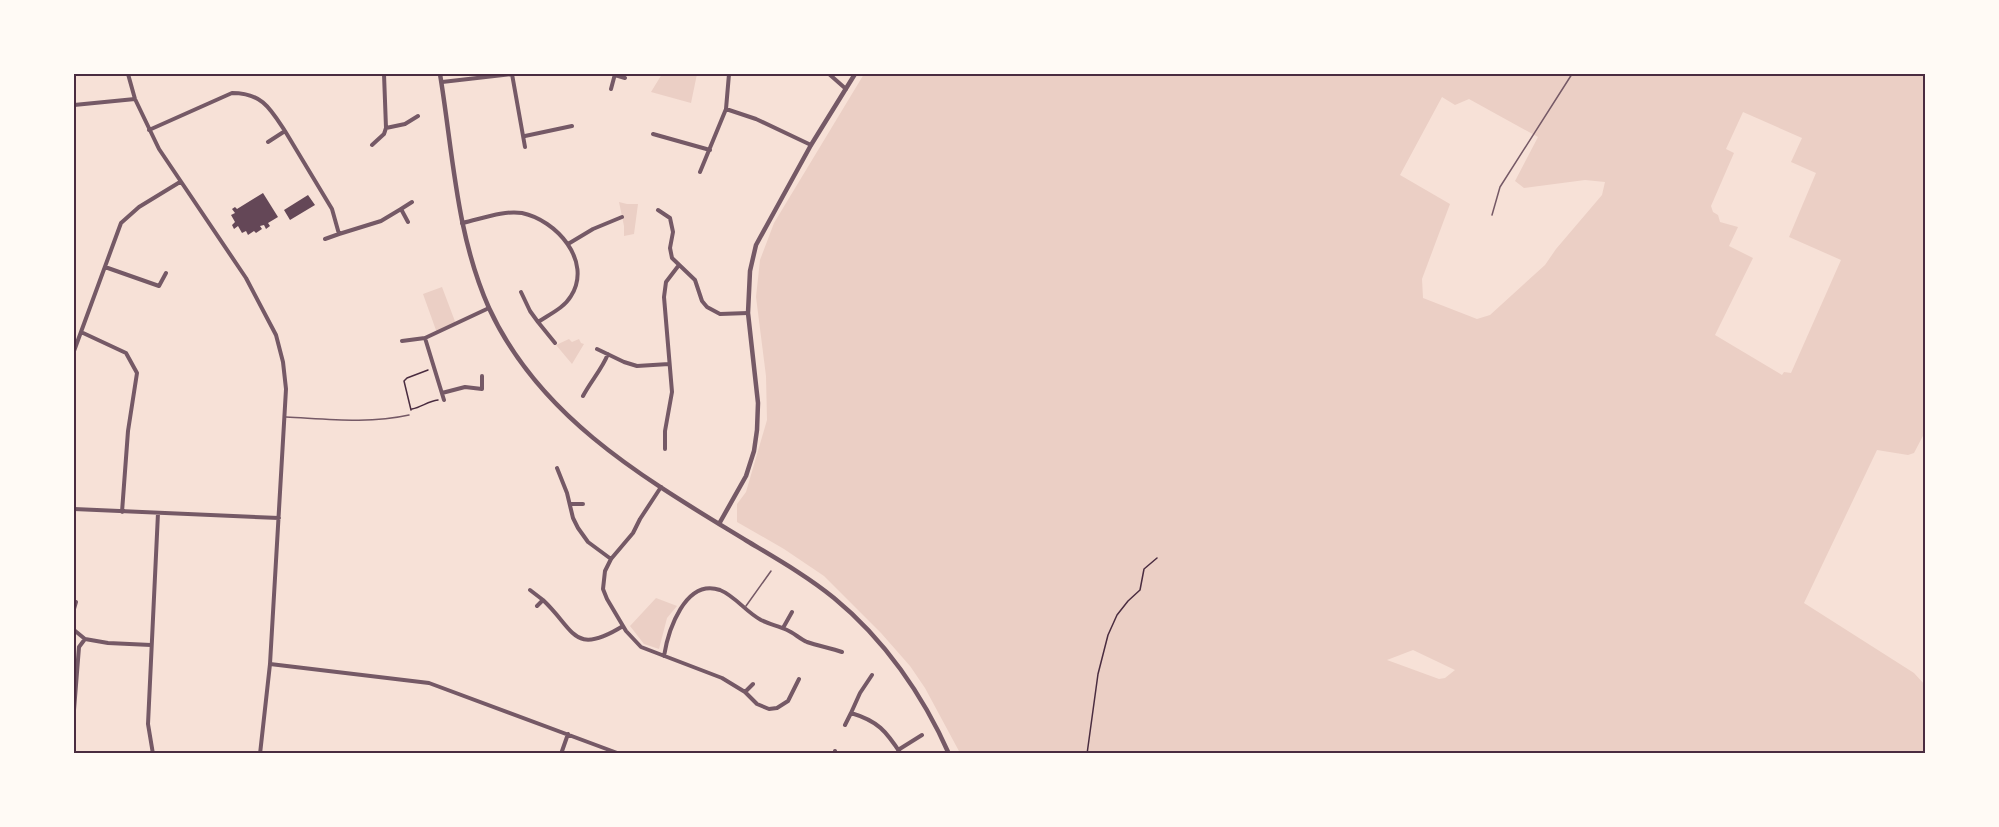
<svg xmlns="http://www.w3.org/2000/svg" width="1999" height="827" font-family="'Asap Condensed',sans-serif">
  <style>
    .green { fill: #ebcfc5; fill-rule: evenodd }
    .building { fill: #644757 }
    .lines { fill: none; stroke-linecap: round; stroke-linejoin: round }
    .path { stroke: #4a2c40; stroke-width: 1.5 }
    .service { stroke: #755966; stroke-width: 1.5 }
    .minor { stroke: #755966; stroke-width: 4 }
    .tertiary { stroke: #755966; stroke-width: 4.5 }
    .neatline { fill: none; stroke: #4a2c40; stroke-width: 2 }
  </style>
  <rect width="100%" height="100%" fill="#f7e1d7"/>
  <!-- green -->
  <path class="green" d="M662 74H697L691 103 651 92Z
    M864 74H1925V432L1914 453 1908 455 1877 450 1804 603 1914 673 1925 685V753H960L925 688 910 666 881 633 824 576 784 549 737 522V504L746 492 767 420 766 376 756 297 760 260 774 223ZM1442 97 1455 105 1469 99 1538 137 1515 181 1524 188 1585 180 1605 182 1602 195 1556 249 1545 265 1490 315 1477 319 1423 298 1422 279 1450 204 1400 175ZM1743 112 1802 138 1791 162 1816 173 1789 237 1841 260 1791 373 1784 372 1782 375 1715 335 1753 258 1729 246 1738 227 1720 222 1718 215 1713 212 1711 206 1734 153 1726 149ZM1413 650 1455 670 1445 678 1439 679 1387 660Z
    M619 202 627 204H638L634 234 624 236V226Z
    M442 287 456 324 437 333 423 294Z
    M569 339 572 342 579 339 581 343 584 344 572 364 556 345Z
    M656 598 677 606 667 618 659 649 644 644 630 626Z"/>
  <!-- building -->
  <path class="building" d="M263 193 278 217 268 223 270 226 266 229 264 225 260 226 262 229 256 233 254 231 248 235 246 231 242 233 238 226 234 229 232 225 235 222 231 215 235 213 232 209 235 207 237 209Z
    M308 195 315 205 290 220 284 210Z"/>
  <g class="lines">
    <!-- path -->
    <path class="path" d="M412 409C422 407 428 401 438 400
      M411 410 404 381 407 378 428 370
      M1087 754 1098 674 1108 635 1117 615 1128 601 1140 590 1144 569 1157 558"/>
    <!-- service -->
    <path class="service" d="M1492 215 1500 187 1572 74
      M286 417C327 419 369 424 409 415
      M746 606 771 571"/>
    <!-- minor -->
    <path class="minor" d="M128 74 135 99 159 149 246 278 276 335 283 362 286 389 270 664 260 754
      M512 74 525 147
      M829 74 846 89
      M615 75 625 78
      M442 82 513 74
      M611 89 615 74
      M74 105 135 99
      M726 109 729 74
      M386 128 405 124 418 116
      M149 130 232 93C262 93 270 108 285 131L268 142
      M285 131 332 209 339 234 381 221 401 209 408 222
      M653 134 710 150
      M525 136 572 126
      M372 145 384 134 386 128 384 74
      M700 172 726 109 756 119 811 145
      M401 209 412 202
      M658 210 670 218 673 232 670 248 672 258 695 280 702 301 707 307 720 314 748 313
      M462 223C481 219 503 210 522 213 556 220 593 261 571 296 564 308 550 314 538 322L555 343
      M325 239 339 234
      M568 244 593 229 622 217
      M105 267 159 286 166 273
      M521 292 530 311 538 322
      M81 332 126 353 137 373 128 431 122 512
      M425 338 444 400
      M402 341 425 338 489 308
      M597 349 624 362 637 366 669 364
      M74 351 121 223 139 207 180 182
      M442 393 465 387 482 389V376
      M583 396C591 381 602 369 608 354
      M665 449V431L672 392 664 297 666 282 679 265
      M557 468 567 493 573 518 578 528 588 542 611 559
      M661 487 640 519 633 533 611 559 605 571 603 589 607 599 626 631 641 647 722 678 745 692 757 704 769 709 777 708 788 701 799 679
      M570 504H583
      M74 509 279 518
      M530 590 543 600
      M537 606 543 600C575 630 573 657 623 626
      M74 609 76 602
      M783 628 792 612
      M74 630 85 639 108 643 151 645
      M664 656C668 631 685 578 720 590 735 596 746 612 761 620 769 624 778 626 787 630 794 633 800 639 807 642 818 646 831 648 842 652
      M270 664 429 683 620 754
      M745 692 753 684
      M74 710 79 647 85 639
      M851 713 860 693 872 675
      M845 725 851 713C878 721 886 731 901 754
      M898 750 922 735
      M153 754 148 724 158 513
      M561 754 568 734
      M834 754 835 751"/>
    <!-- tertiary -->
    <path class="tertiary" d="M440 74C453 153 456 234 489 308 540 419 647 480 747 541 777 559 807 576 834 598 884 639 923 695 949 754
      M719 524 746 476 754 451 757 430 758 403 748 313 750 271 756 245 811 145 855 74"/>
  </g>
  <!-- border -->
  <rect width="1999" height="827" fill="none" stroke="#fffaf5" stroke-width="150"/>
  <rect x="75" y="75" width="1849" height="677" class="neatline"/>
</svg>
